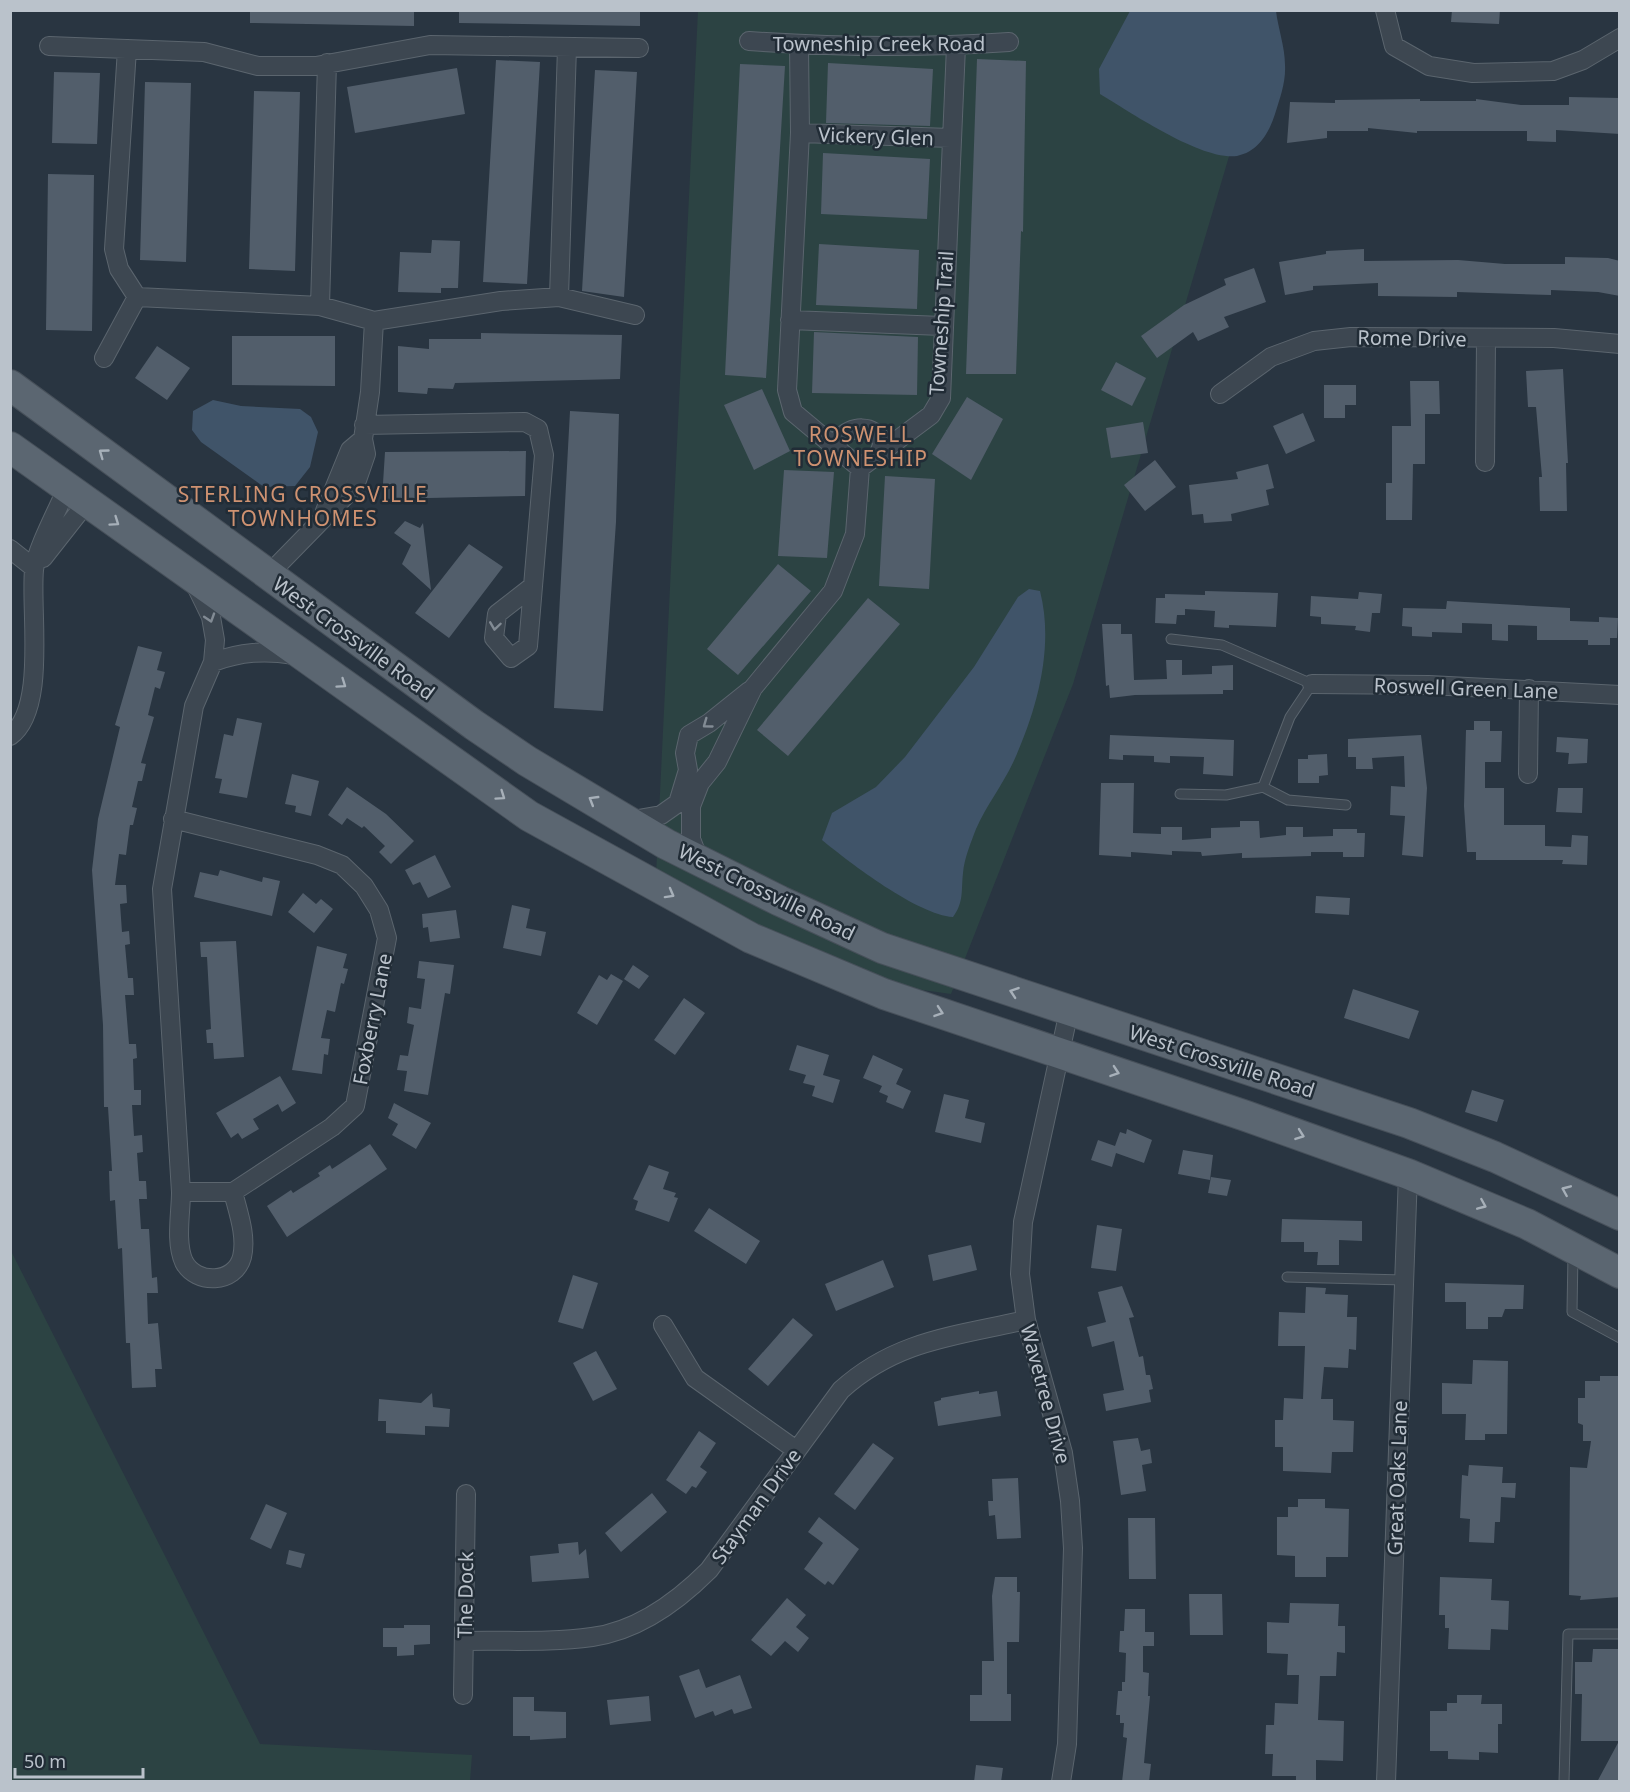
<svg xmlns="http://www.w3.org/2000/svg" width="1630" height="1792" font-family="'Noto Sans',sans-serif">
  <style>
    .green { fill: #2c4343 }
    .water { fill: #405469 }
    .building { fill: #525e6b }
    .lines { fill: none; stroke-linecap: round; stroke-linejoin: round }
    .service-casing { stroke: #5b656e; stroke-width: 11 }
    .minor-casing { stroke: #5b656e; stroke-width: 20 }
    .primary-casing { stroke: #47505a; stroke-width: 32 }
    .service { stroke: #3d4751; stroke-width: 9 }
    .minor { stroke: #3d4751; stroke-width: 18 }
    .primary { stroke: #5b6671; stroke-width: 30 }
    .oneway { stroke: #a7b0b9 }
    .oneway2 { stroke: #828b94 }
    .labels { text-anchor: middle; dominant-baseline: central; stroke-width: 5; stroke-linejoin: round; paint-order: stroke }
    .street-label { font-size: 20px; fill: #bac2cb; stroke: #212c36 }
    .neighbourhood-label { font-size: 21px; letter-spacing: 1.5px; fill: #cf9271; stroke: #212c36 }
  </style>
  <rect width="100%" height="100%" fill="#293541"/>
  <!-- green -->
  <path class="green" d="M698 11H1272L1073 684 951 994 795 972 655 896Z
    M10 1249 260 1744 472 1755 470 1781H11Z"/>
  <!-- water -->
  <path class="water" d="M1130 11H1276C1278 28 1285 47 1285 65 1286 82 1280 98 1275 114 1269 133 1258 152 1237 156 1202 161 1130 112 1100 94L1099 69Z
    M213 400 241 406 300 409 311 417 318 432 310 467 295 486 264 487 201 442 192 430 193 411Z
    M1029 589 1040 591C1054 645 1038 706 1016 756 1005 782 987 804 976 829 971 842 964 859 963 873 961 891 964 902 953 917 918 915 850 863 822 840L832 813 876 787 905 757 974 667 1018 597Z"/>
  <!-- building -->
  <path class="building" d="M250 10H414V26L250 23Z
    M459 10H640V26L459 23Z
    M1452 10H1500L1499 24 1451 22Z
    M977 59 1026 61 1023 232 1021 231 1016 374H966Z
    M496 60 540 62 527 284 483 282Z
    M828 63 933 69 930 126 826 123Z
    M740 64 785 66 766 378 725 375Z
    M457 68 465 114 355 133 347 87Z
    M595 70 637 72 624 297 582 291Z
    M54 72 100 73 97 144 52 143Z
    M145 82 191 83 186 262 140 260Z
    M254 91 300 92 295 271 249 269Z
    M1569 97 1620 98V134L1556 130V142L1527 141V131H1417V133L1368 128V131H1327V138L1287 143 1290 102 1335 103V100L1420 99V101H1476V99L1521 105H1569Z
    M823 153 930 159 927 219 821 214Z
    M48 174 94 175 92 331 46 330Z
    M432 240 460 241 458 288H441V293L398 292 400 252 431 253Z
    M819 244 919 250 917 309 816 305Z
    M1364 249V261L1458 260 1505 264H1565V257L1608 258 1620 261V296L1598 292 1551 290V295L1457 292V297L1378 296V283L1313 286V290L1285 295 1279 262 1326 254V251Z
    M1254 268 1266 302 1224 317 1229 327 1198 341 1193 332 1157 358 1141 336 1184 305 1226 285 1224 279Z
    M814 332 918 337 917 395 812 393Z
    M481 333 622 335 620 379 455 383 453 389 428 388 427 394 398 392V346L429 349V339H481Z
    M232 336H335V386L232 385Z
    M157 346 190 368 167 400 135 378Z
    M1116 362 1146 378 1132 406 1101 390Z
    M1563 369 1568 463H1566L1567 511H1540L1539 477H1542L1536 407H1528L1526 371Z
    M1410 381H1439L1440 414H1425V464H1413L1412 520H1386V483H1392V426H1411Z
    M1324 385H1356V405H1345V418H1324Z
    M762 389 790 451 754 470 724 405Z
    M967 397 1003 419 971 480 932 454Z
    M570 411 619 414 616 522 603 711 554 708Z
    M1303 413 1315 441 1286 454 1273 426Z
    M1143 422 1148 453 1111 458 1106 428Z
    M526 451 525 496 382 499 385 452Z
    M1155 460 1176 487 1145 511 1124 485Z
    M1268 464 1274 488 1266 490 1269 505 1231 514 1232 521 1204 523 1203 514 1192 515 1189 485 1238 479 1236 472Z
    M784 470 834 472 827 558 778 556Z
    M885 476 935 479 929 589 879 586Z
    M405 521 420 528 423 523 431 590 402 564 411 545 394 533Z
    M469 544 503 567 449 638 415 613Z
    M778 564 811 591 738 675 707 649Z
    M1205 591 1278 593 1276 627 1229 625V628L1214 627 1215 611 1185 609V615H1177L1176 624 1155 623 1156 598H1165V594L1205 595Z
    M1359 592 1382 594 1380 613H1372L1370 632 1355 630 1356 626 1321 624V617L1310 616 1311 596 1358 599Z
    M868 598 900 624 788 756 757 730Z
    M1447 601 1570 608V621L1599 622V617L1618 618 1617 638H1610V645H1588V640H1537V626L1508 625V641L1492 640V624L1462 623V633L1432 632V637L1412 636V627L1402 626 1403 608 1446 609Z
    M1102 624H1121V634H1132L1134 680 1167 679 1166 660H1182V675L1212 674V666L1233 665V690H1223V694L1135 695 1110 698 1109 685 1106 686Z
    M138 646 162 652 157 670 165 672 160 689 155 687 148 715 154 717 141 763 146 764 142 781H138L132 807 137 808 133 825H130L126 855 119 854 115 885H126L127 903 120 904 122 932 129 931 130 944 125 945 128 978H133L134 995H125L129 1044H136L137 1058 133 1059 134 1090H141V1105H132L134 1136 142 1135 143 1152 137 1153 139 1181H146L147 1199H139L141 1229H149L152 1278 157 1277 158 1293H147L148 1324 158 1323 162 1369H155L156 1387 132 1388 130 1343H126L122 1248 118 1249 115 1200 110 1201 109 1171H112L108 1107H104L103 1025 92 870 98 819 120 727 115 725Z
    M237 718 262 723 247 798 219 793 222 779 215 778 224 734 233 736Z
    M1474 721H1490V731H1502L1501 762H1485V788H1504V825H1545V846L1571 847 1572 835 1588 836 1587 865 1562 864 1563 860H1476V852H1467L1464 806 1466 730H1474Z
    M1110 735 1234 740 1233 776 1203 774 1204 757 1170 756V763L1154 762V756L1123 755V760L1109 759Z
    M1421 735 1427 788 1423 857 1402 855 1405 816 1390 815 1391 786 1405 787 1404 756 1372 758 1373 769H1356V757H1348V739Z
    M1557 737 1588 739 1587 763 1568 764 1569 753 1556 752Z
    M1327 754 1328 775 1319 776V783H1298V759H1308V755Z
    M292 774 319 781 311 816 295 812 296 806 285 804Z
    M1101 783H1134L1133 833 1161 834V827H1182V840L1211 838V828L1240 827V821H1259L1260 838 1286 835V827H1303V837L1333 836V829H1357V833H1365L1364 857H1343V852H1311V856L1242 858V853L1202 856 1201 852 1172 851V855L1131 852V857L1099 855Z
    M347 787 386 814 414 841 391 864 379 852 385 846 364 826 362 828 347 818 342 825 328 815Z
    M1558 788H1583L1582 813 1556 812Z
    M435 855 451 887 428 898 420 882 413 885 405 870Z
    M220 870 262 882 263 877 280 881 272 916 194 897 200 872 218 876Z
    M303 893 316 904 321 899 333 909 314 933 288 912Z
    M1316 896 1350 898 1349 915 1315 913Z
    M512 905 530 909 526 928 546 932 541 956 503 948Z
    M456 910 460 938 430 942 428 927 423 928 422 914Z
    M236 941 244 1057 214 1059 213 1043H207L206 1030 211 1029 207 957H201L200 942Z
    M317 946 347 954 343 968 348 969 344 984 341 983 335 1012 327 1010 321 1038 330 1039 328 1055 324 1054 322 1074 292 1070Z
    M419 961 454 965 450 994 445 993 428 1095 404 1091 407 1071 397 1070 400 1055 408 1056 414 1025 407 1023 409 1007 421 1009 425 979 417 978Z
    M633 965 649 976 639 989 624 979Z
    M611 974 623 981 597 1025 577 1013 599 975 607 980Z
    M1353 989 1419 1011 1409 1039 1344 1018Z
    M684 998 705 1013 675 1055 654 1040Z
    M797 1045 829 1055 823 1075 840 1080 833 1103 812 1096 815 1086 803 1083 806 1075 789 1070Z
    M873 1055 903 1069 896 1084 911 1091 903 1109 886 1102 888 1096 879 1092 882 1086 863 1078Z
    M280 1076 296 1103 282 1112 278 1104 253 1119 259 1129 242 1139 238 1133 231 1138 216 1113Z
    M1472 1090 1504 1100 1497 1122 1465 1112Z
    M944 1094 969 1100 965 1118 985 1123 981 1143 935 1132Z
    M394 1103 431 1123 416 1149 392 1135 398 1124 388 1118Z
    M1127 1129 1152 1140 1144 1163 1116 1153 1112 1167 1091 1160 1098 1140 1115 1146 1120 1132 1126 1134Z
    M370 1144 387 1169 287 1237 267 1206 291 1190 293 1193 320 1176 318 1173 330 1165 332 1169Z
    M1183 1150 1213 1155 1210 1180 1178 1174Z
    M649 1165 669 1172 663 1189 676 1193 674 1197 678 1198 669 1222 635 1210 638 1201 633 1199Z
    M1211 1177 1231 1180 1227 1196 1208 1193Z
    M709 1208 760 1241 746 1264 694 1231Z
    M1282 1219 1362 1221V1241L1339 1240V1265H1317L1318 1252H1304V1242H1281Z
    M1097 1225 1122 1229 1116 1271 1091 1268Z
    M971 1245 977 1270 933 1281 928 1255Z
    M883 1260 894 1287 836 1311 825 1284Z
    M573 1275 598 1283 583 1329 558 1322Z
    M1445 1283 1524 1285 1523 1309H1505L1502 1317H1488V1329H1466V1302H1445Z
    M1122 1286 1134 1317 1129 1318 1139 1357 1143 1356 1146 1375H1150L1153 1389 1149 1390 1151 1402 1106 1411 1103 1394 1124 1390 1114 1341 1092 1347 1087 1327 1106 1322 1098 1292Z
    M1306 1287 1326 1288 1325 1294 1348 1295 1347 1317H1357L1356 1350 1349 1349 1348 1368 1324 1367 1321 1399H1333V1420L1354 1421 1353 1452H1332L1331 1473 1283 1471V1447H1275V1420H1283L1284 1398 1303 1399 1305 1346H1278L1279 1312 1305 1313Z
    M793 1318 813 1335 768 1386 748 1369Z
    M596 1351 617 1389 593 1401 573 1363Z
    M1473 1360 1508 1361 1507 1434H1485V1440H1465L1466 1414H1442V1383L1472 1384Z
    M1600 1376H1620V1597L1580 1600 1581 1596 1569 1595 1570 1467 1587 1468 1591 1441H1583V1425L1578 1423V1398H1585V1381H1600Z
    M979 1391V1394L997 1391 1001 1416 938 1426 934 1402 941 1400V1398Z
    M432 1393 433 1407 450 1409 449 1427 425 1426V1435L386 1433V1421H378L379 1399 421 1403Z
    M699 1431 716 1443 700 1467 707 1472 696 1488 692 1486 686 1494 666 1480Z
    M1138 1438 1141 1451 1150 1449 1152 1463 1142 1465 1146 1491 1121 1495 1113 1441Z
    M873 1443 894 1458 855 1510 834 1494Z
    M1469 1465 1503 1467 1502 1483H1516L1515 1498 1501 1497 1500 1522H1495L1494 1543 1469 1542 1470 1519 1460 1518 1462 1475 1468 1476Z
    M1018 1478 1021 1538 997 1539 995 1515 989 1516 988 1501H993L992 1479Z
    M652 1493 667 1512 621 1552 605 1533Z
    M1298 1499H1325V1508L1349 1509 1348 1557H1326V1577H1295V1556L1277 1555V1517H1288V1507H1298Z
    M266 1504 287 1513 271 1549 250 1539Z
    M819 1517 859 1549 833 1585 828 1581 825 1585 804 1569 823 1543 808 1532Z
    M1128 1518H1155L1156 1579H1129Z
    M578 1542 579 1555 586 1549 589 1578 532 1582 530 1556 559 1553 558 1544Z
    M289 1550 305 1554 301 1568 286 1564Z
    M995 1577H1017V1592H1020L1019 1642H1007V1694H1011V1721H970V1695H982V1661H994L992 1596Z
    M1440 1577 1492 1579 1491 1600 1509 1601 1508 1630 1491 1629 1490 1650 1448 1649 1449 1628H1445V1615H1439Z
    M1189 1594H1222L1223 1635H1190Z
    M787 1598 806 1615 796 1627 809 1638 798 1652 785 1641 771 1656 751 1640Z
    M1290 1603 1339 1604 1338 1626H1345V1653L1337 1652 1336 1676H1320L1318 1720 1344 1721 1343 1761 1316 1760V1782H1296V1776H1272L1273 1754H1265L1266 1725H1274L1275 1703 1298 1704 1299 1675H1287L1288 1654 1267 1653V1622L1289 1623Z
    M1125 1609H1145V1632H1154V1646H1143V1672L1149 1673 1148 1696H1150L1144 1763 1151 1764 1149 1782H1122L1127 1738 1123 1737 1124 1723H1120V1715H1116L1118 1691H1122V1682H1125L1126 1653 1119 1652 1120 1631H1124Z
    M404 1625H430V1644L414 1645V1655L397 1656V1647H383V1628H404Z
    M1593 1649H1620V1782H1597L1619 1741H1581L1582 1694H1575V1662H1592Z
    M699 1669 706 1688 740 1675 752 1708 734 1714 732 1709 715 1716 713 1711 695 1718 679 1676Z
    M1457 1695H1482L1481 1704H1502V1724H1498V1753L1479 1752V1760L1448 1759V1751H1430V1711H1447V1703H1457Z
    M649 1696 651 1721 610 1725 607 1700Z
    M513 1697H534V1711L566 1712V1738L530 1740V1736H513Z
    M976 1765 1003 1768 1001 1782H974Z"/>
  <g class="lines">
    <!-- service casing -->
    <g class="service-casing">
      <path id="service" d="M1171 639 1222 645 1312 684 1290 717 1263 787 1226 795 1180 794
        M1263 787 1288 800 1346 805
        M1573 1254 1572 1312 1620 1338
        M1287 1277 1404 1280
        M1564 1782 1568 1634H1620"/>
    </g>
    <!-- minor casing -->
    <g class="minor-casing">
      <path id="minor" d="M1385 10 1394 46 1429 66 1473 73 1553 71 1583 60 1620 38
        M749 41C835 47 923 48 1009 42
        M799 45 800 133 787 390 793 412 860 468
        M49 46 204 52 258 66H316L430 45 639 48
        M127 49 114 249 119 269 137 297 320 306 374 321 501 301 559 297 635 315
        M800 133 951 138
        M559 297 567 47
        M320 306 327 63
        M790 320 942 326
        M104 358 137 297
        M1220 394 1271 357 1314 341 1351 337 1554 338 1620 344
        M364 425 525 422 538 429 544 455 528 646 511 658 494 638 497 614 533 586
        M841 454 837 448 838 440C852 425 873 423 883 443L879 453
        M1485 462 1486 339
        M860 468 931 415 941 398 956 46
        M325 511 350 450 363 439
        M10 549 34 568
        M43 558 87 502
        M268 575 355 486 366 454 363 439 370 392 374 321
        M194 582 211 617 215 640 213 662 194 706 162 889 181 1192C181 1213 175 1242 184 1262 196 1285 235 1284 242 1257 247 1236 238 1212 233 1192
        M213 662C241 652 265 650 293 655
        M1312 684 1429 685 1620 695
        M10 736C47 710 30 611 34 570 36 550 58 509 67 488
        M1528 774 1529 689
        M173 819 317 855 342 865 364 886 379 910 387 938 355 1106 332 1127 233 1192H181
        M627 821 661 815 678 803 688 770 685 753 689 735 709 723 749 691
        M699 860 691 839V806L700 783 717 762 753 688 833 591 855 534 860 468
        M663 1325 695 1378 796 1450
        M464 1641C506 1640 550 1643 592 1637 637 1631 678 1601 709 1570L841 1390C896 1340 956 1336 1026 1320
        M463 1695 466 1494
        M1061 1782 1067 1744 1073 1548 1070 1501 1063 1453 1026 1320 1020 1274 1023 1222 1069 1011
        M1386 1782 1408 1174"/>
    </g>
    <!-- primary casing -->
    <g class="primary-casing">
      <path id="primary" d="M10 385 474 725 527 761 666 844 780 901 882 948 1409 1123 1495 1157 1620 1215
        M10 447 529 816 751 938 884 994 1246 1116 1408 1174 1527 1224 1620 1273"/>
    </g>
    <!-- service -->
    <use href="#service" class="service"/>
    <!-- minor -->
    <use href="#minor" class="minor"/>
    <!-- primary -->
    <use href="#primary" class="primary"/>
  </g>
  <!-- one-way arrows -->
  <defs><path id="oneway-chevron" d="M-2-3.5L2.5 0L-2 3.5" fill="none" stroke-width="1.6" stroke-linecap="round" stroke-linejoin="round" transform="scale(1.5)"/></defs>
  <g class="oneway">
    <use href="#oneway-chevron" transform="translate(103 453) rotate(-144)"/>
    <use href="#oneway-chevron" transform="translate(115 522) rotate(35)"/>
    <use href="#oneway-chevron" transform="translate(342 684) rotate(35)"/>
    <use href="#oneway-chevron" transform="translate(501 796) rotate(35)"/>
    <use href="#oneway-chevron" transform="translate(593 800) rotate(-149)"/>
    <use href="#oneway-chevron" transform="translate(670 894) rotate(29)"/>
    <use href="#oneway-chevron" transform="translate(1014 992) rotate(-161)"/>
    <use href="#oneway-chevron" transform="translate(939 1012) rotate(19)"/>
    <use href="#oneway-chevron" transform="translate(1115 1072) rotate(19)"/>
    <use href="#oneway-chevron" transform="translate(1300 1135) rotate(20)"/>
    <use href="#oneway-chevron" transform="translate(1566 1190) rotate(-157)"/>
    <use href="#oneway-chevron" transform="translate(1482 1205) rotate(23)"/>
  </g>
  <g class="oneway2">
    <use href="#oneway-chevron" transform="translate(210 618) rotate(72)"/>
    <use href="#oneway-chevron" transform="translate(495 626) rotate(98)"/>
    <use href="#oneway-chevron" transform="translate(707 724) rotate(144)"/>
  </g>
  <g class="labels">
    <!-- street labels -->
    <g class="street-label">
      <text x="879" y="43">Towneship Creek Road</text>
      <text transform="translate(876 136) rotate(2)">Vickery Glen</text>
      <text transform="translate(941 323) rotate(-86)">Towneship Trail</text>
      <text transform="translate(1412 338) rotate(1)">Rome Drive</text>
      <text transform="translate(354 638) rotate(36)">West Crossville Road</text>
      <text transform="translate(1466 688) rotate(2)">Roswell Green Lane</text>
      <text transform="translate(767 892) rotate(26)">West Crossville Road</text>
      <text transform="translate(372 1019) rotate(-79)">Foxberry Lane</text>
      <text transform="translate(1222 1061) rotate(18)">West Crossville Road</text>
      <text transform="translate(1046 1394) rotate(75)">Wavetree Drive</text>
      <text transform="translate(1397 1478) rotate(-88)">Great Oaks Lane</text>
      <text transform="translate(756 1506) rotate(-54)">Stayman Drive</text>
      <text transform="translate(465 1595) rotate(-89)">The Dock</text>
    </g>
    <!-- neighbourhood labels -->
    <g class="neighbourhood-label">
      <text x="861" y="434">ROSWELL<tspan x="861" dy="24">TOWNESHIP</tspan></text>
      <text x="303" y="494">STERLING CROSSVILLE<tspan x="303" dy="24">TOWNHOMES</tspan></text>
    </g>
  </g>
  <!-- border -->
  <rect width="1630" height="1792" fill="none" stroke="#bac2cb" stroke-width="24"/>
  <!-- scale -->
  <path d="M15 1768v9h128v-9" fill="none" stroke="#bac2cb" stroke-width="3"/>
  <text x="24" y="1768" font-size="18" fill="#bac2cb" stroke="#212c36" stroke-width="4.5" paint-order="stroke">50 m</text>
</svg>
